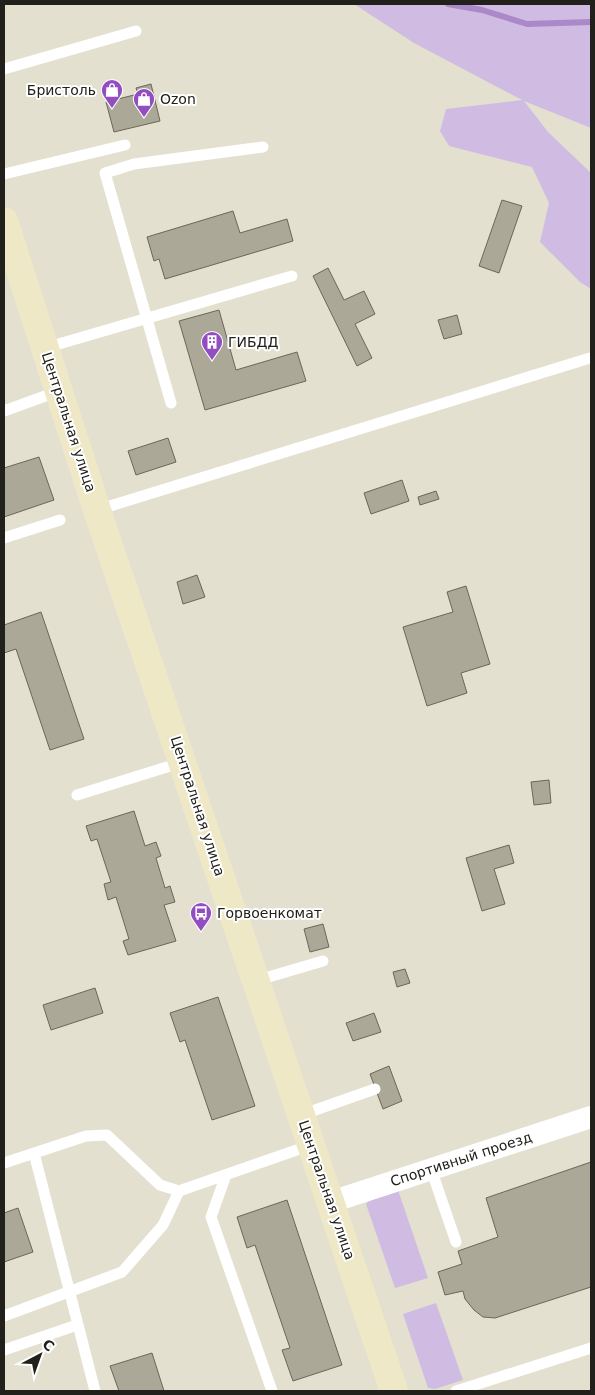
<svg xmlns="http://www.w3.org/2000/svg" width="595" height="1395" font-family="'DejaVu Sans',sans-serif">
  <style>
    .green { fill: #d0bbe3 }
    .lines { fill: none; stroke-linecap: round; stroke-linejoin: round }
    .stream { stroke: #ab88c8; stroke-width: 6 }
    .building { fill: #aba898; stroke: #6a6758 }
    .lane { stroke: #fff; stroke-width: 11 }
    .street { stroke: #fff; stroke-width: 22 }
    .secondary { stroke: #efe8c7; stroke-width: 28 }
    .labels { text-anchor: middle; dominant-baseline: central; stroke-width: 4; stroke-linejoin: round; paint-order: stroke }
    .poi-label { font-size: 14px; fill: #21201a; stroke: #fff; text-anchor: start }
    .street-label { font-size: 14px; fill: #21201a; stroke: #fff }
  </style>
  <rect width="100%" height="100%" fill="#e3e0cf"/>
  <!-- green -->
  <path class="green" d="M354 4H591V128L524 101 548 132 591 173V289L580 282 540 242 549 203 532 167 449 146 440 131 446 109 522 100 414 43Z
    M398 1190 428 1278 395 1288 366 1204 369 1201Z
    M436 1303 463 1380 435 1389 428 1388 403 1314Z"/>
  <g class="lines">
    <!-- stream -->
    <path class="stream" d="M448 4 482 10 527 24 591 22"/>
  </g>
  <!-- building -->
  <path class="building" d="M151 84 160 121 114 132 106 102 138 94 136 88Z
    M502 200 522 206 499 273 479 266Z
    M233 211 240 233 287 219 293 241 165 279 159 259 154 261 147 237Z
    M328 268 344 300 364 291 375 314 355 324 372 358 357 366 313 276Z
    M219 310 236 370 297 352 306 381 205 410 179 321Z
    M457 315 462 334 444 339 438 320Z
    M168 438 176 462 136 475 128 451Z
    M39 457 54 500 4 517V468Z
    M402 480 409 501 371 514 364 493Z
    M436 491 439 499 420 505 418 497Z
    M197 575 205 597 183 604 177 582Z
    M466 586 490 664 461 673 467 693 427 706 403 627 453 612 447 592Z
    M41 612 84 739 50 750 16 649 4 653V625Z
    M549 780 551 803 534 805 531 782Z
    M134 811 145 846 156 842 161 856 156 858 165 888 170 886 175 902 164 905 176 941 128 955 123 941 129 939 116 897 108 900 104 884 111 882 97 839 91 841 86 826Z
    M509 845 514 863 494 869 505 904 482 911 466 858Z
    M323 924 329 947 310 952 304 929Z
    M405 969 410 983 397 987 393 972Z
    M95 988 103 1013 51 1030 43 1005Z
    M218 997 255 1106 212 1120 185 1040 180 1042 170 1013Z
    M374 1013 381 1032 353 1041 346 1023Z
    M389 1066 402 1101 383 1109 370 1074Z
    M591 1162V1287L495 1318 483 1317 474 1310 465 1299 463 1291 445 1295 438 1272 462 1264 458 1251 498 1237 486 1198Z
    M287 1200 342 1365 293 1381 282 1350 290 1348 255 1245 247 1248 237 1217Z
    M18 1208 33 1252 4 1262V1213Z
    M152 1353 164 1391H119L110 1366Z"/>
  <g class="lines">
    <!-- lane -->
    <path class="lane" d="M4 69 136 31
      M4 174 125 145
      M45 348 292 276
      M171 403 105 173 134 164 263 147
      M4 411 59 391
      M97 510 590 358
      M4 538 60 520
      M77 795 183 762
      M255 981 323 961
      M301 1115 375 1089
      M34 1153 95 1391
      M4 1163 86 1136 107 1135 160 1185 179 1191 311 1145
      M431 1169 456 1242
      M226 1175 211 1217 272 1391
      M4 1316 122 1272 163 1225 179 1191
      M4 1350 77 1325
      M456 1391 591 1348"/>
    <!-- street -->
    <path class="street" d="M331 1202 591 1117"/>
    <!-- secondary -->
    <path class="secondary" d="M4 221 97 510 394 1391"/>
  </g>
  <!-- icons -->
  <defs>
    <g id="shop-pin" transform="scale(1.125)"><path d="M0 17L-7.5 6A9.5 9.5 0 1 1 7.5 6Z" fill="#924dc1" stroke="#fff"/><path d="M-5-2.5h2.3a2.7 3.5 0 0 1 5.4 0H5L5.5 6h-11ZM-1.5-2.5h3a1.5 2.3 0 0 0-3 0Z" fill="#fff"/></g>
    <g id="building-pin" transform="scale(1.125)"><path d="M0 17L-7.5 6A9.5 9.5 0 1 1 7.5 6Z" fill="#924dc1" stroke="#fff"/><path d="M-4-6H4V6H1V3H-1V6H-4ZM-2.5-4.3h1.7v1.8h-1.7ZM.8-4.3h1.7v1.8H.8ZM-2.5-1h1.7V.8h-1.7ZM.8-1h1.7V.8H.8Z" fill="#fff"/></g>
    <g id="bus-pin" transform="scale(1.125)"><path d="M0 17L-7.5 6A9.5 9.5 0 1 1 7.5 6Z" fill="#924dc1" stroke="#fff"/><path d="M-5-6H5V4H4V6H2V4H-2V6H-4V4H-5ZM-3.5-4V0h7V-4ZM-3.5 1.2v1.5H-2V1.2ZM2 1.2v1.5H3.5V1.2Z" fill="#fff"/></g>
  </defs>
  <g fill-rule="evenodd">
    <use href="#shop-pin" x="112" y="90"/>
    <use href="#shop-pin" x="144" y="99"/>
    <use href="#building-pin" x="212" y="342"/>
    <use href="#bus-pin" x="201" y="913"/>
  </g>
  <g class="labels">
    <!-- poi labels -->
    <g class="poi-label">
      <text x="96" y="90" text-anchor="end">Бристоль</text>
      <text x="160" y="99">Ozon</text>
      <text x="228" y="342">ГИБДД</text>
      <text x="217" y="913">Горвоенкомат</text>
    </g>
    <!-- street labels -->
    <g class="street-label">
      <text transform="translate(69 422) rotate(72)">Центральная улица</text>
      <text transform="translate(198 806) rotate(72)">Центральная улица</text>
      <text transform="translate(461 1159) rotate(-18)">Спортивный проезд</text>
      <text transform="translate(327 1190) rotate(71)">Центральная улица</text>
    </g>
  </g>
  <!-- border -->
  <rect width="595" height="1395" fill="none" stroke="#21201a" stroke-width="10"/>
  <!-- north arrow -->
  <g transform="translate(40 1355) rotate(41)" stroke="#ffffff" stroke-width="4" paint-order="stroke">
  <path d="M0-4L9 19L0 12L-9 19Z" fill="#21201a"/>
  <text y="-8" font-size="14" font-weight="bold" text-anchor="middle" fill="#21201a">С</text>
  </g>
</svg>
